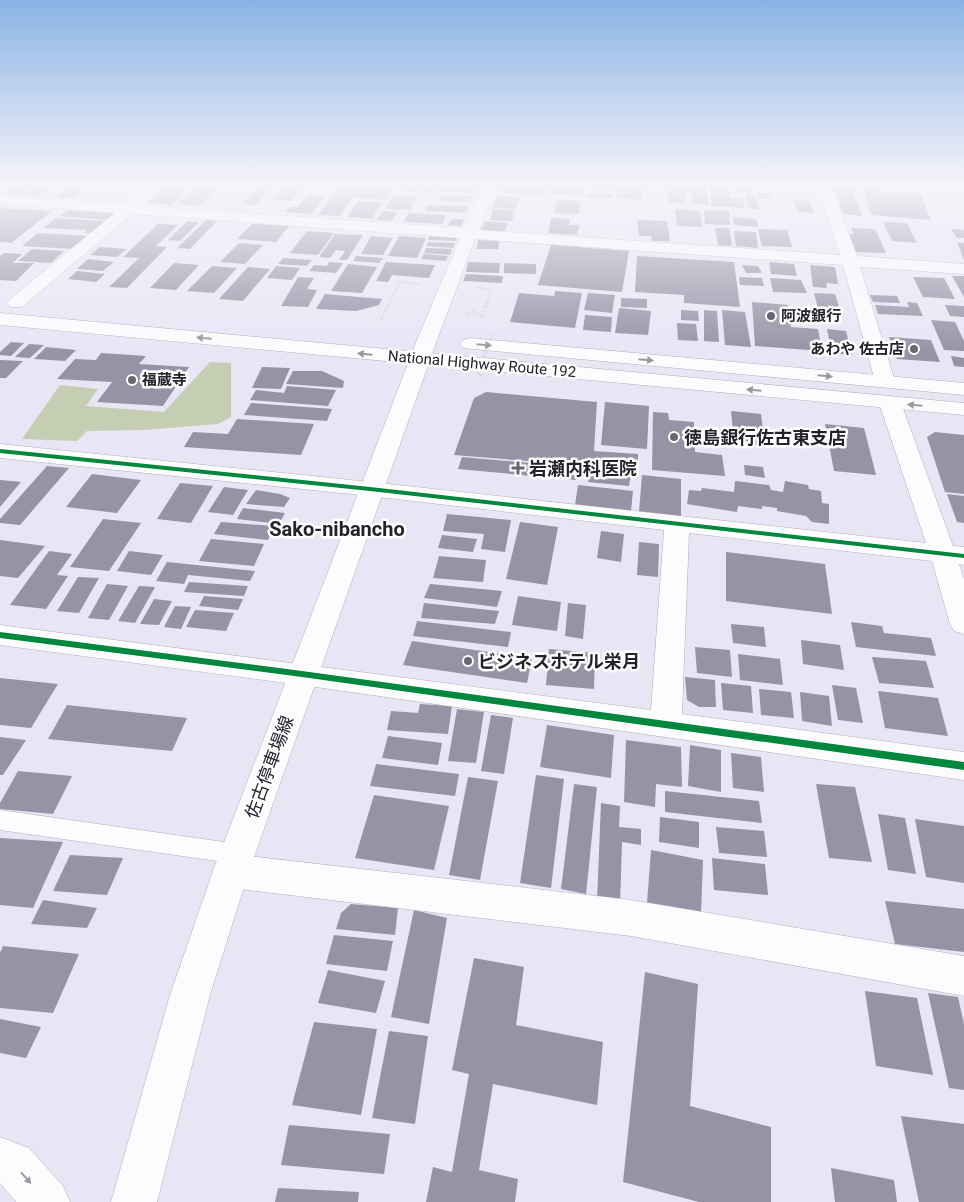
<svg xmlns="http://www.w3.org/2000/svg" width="964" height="1202" font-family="Roboto,'Noto Sans JP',sans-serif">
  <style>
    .green { fill: #c5ceb3 }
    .building { fill: #9593a5 }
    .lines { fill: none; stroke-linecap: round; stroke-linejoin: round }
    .service-casing { stroke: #b2aeba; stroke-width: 1 }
    .minor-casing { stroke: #b2aeba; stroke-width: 1 }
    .tertiary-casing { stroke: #b2aeba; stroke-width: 1 }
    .secondary-casing { stroke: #b2aeba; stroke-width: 1 }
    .trunk-casing { stroke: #b2aeba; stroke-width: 1 }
    .path-far1 { stroke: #d9d7dc; stroke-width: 2; stroke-dasharray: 2.5 1; stroke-linecap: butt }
    .path { stroke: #d9d7dc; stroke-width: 2.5; stroke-dasharray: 2.5 2; stroke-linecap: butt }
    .service { fill: #fcfbfe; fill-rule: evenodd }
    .minor { fill: #fcfbfe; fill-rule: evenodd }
    .tertiary { fill: #fcfbfe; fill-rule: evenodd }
    .secondary { fill: #fcfbfe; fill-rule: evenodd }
    .trunk { fill: #fcfbfe; fill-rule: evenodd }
    .path-bridge { stroke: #d9d7dc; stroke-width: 2.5; stroke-dasharray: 2.5 2; stroke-linecap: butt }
    .cycleway-casing { stroke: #fff; stroke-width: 3 }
    .cycleway { fill: #00873e; fill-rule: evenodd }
    .oneway { fill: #9b999f }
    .poi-dot { fill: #696672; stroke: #fff; stroke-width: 2 }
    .labels { text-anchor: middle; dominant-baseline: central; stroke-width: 5; stroke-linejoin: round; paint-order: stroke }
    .far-poi-label { font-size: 15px; font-weight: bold; fill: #24212b; stroke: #fff; text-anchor: start }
    .far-street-label { font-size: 15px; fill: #24212b; stroke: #fff }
    .poi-label { font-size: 18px; font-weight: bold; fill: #24212b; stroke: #fff; text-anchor: start }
    .street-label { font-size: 18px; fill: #24212b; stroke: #fff }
    .quarter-label { font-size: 20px; font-weight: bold; fill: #24212b; stroke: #fff }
  </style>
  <rect width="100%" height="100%" fill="#eae5f5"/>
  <!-- green -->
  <path class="green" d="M210 362 231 363V417L218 424 144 430 87 431 77 441 22 439 60 385 98 389 86 406 164 412Z"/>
  <!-- building -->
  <path class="building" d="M16 185H33L18 194 3 193Z
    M200 185H221L199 206 179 204Z
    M258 185H274L256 205 242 204Z
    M359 185 395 187 387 200 352 198 340 216 318 215 337 189 355 190Z
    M406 185H423L419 192 403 191Z
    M428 185H441L437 192H425Z
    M503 185H545L542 195 501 193Z
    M550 185H583L582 196 548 194Z
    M590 185H614L613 192 589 190Z
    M618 185H643L641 200 616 198Z
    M669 185H686L685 203 668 202Z
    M710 185H729L730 198H743L744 208 711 206Z
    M737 185H753V194L737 192Z
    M283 186 302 187 291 201 271 199Z
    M445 186 477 187 475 193 440 191Z
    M36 187 49 188 36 197 24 195Z
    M691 187H706L709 205 693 204Z
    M834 187 852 188 862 216 843 214Z
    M164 188 188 189 172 205 147 203Z
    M65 190 85 191 75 198 55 197Z
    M863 190 920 193 931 220 871 215Z
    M588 192 612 194 611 199 586 197Z
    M757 193H768L770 199H759Z
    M308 194 325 196 311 214 285 212 290 207H297Z
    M394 194 417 195 410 210 386 209Z
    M440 195 472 196 470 202 438 201Z
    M745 195 756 196 759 209H749Z
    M497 196 520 197 515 209 492 207Z
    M557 199 581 201 579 214 554 213Z
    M794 200 810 201 814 213 798 212Z
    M358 201 383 202 372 219 347 217Z
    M428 205 468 206 467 213 425 211Z
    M0 208 52 211 11 243 0 242Z
    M493 209 515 210 512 221 490 220Z
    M675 209 700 211 702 227 677 226Z
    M68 210 115 213 108 220 60 216Z
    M704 210 729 211 730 225 705 224Z
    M383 211 398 212 392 221 376 220Z
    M408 213 446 215 443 224 404 222Z
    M733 217 756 219 758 227 734 225Z
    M56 218 108 221 94 233H84L87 230 43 228Z
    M551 218 570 219 569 225H579L577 235 548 233Z
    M452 219H465L461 226 448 225Z
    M206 220 217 221 190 249 177 248Z
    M637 220 667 221 670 241H652L651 236H639Z
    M187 221 199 222 180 241 168 240Z
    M485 221 508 223 504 232 481 230Z
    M883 222 907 223 917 243 892 241Z
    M158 224 178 225 156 246 167 247 127 288 109 287 139 258 123 257Z
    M252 224 289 226 276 242 237 239Z
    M715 228H729L732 246 718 245Z
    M851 228 875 229 886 253 855 252 848 234H854Z
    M758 229 787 230 792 247 762 246Z
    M951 229 964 230V238H957Z
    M307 231 334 233 318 255 290 253Z
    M734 231 756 232 758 248 736 246Z
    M38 233 89 236 74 249 22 246Z
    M335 234 363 235 347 260H339L345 251 336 250 330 258 319 257Z
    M371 236 393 238 383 255 361 254Z
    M399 236 426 238 417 258 388 256Z
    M430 236 457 237 456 241 428 240Z
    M478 240 499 241 498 249H477Z
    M428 242 455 243 453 248 426 246Z
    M957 242 964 243V260Z
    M239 243 263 245 245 264 220 262Z
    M551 245 629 251 622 292 538 285Z
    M100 247 127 249 117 257 90 255Z
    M426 248 452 249 450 255 424 253Z
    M32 249 64 251 51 263 18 261Z
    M3 253 22 254 13 263H34L16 281 0 280V256Z
    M424 254 448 256 446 261 421 259Z
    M356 256 383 258 379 263 353 261Z
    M637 256 734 262 740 307 684 303V295L635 292Z
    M283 258 312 260 307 266 278 264Z
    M88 259 114 262 103 271 77 269Z
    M329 262 343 263 336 273 309 271 314 265 327 266Z
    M386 262 435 265 429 278 392 275 388 282 376 281Z
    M468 262 500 263 499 273 466 272Z
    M769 262 794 264 797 276 771 274Z
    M174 263 199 265 176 290 150 288Z
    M504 263 536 264V274L504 273Z
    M348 264 377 267 362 293 331 291Z
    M742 265 758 266 762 273H746Z
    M810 265 835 267 838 284 826 283 827 288 813 287Z
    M212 266 237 268 214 293 187 291Z
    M276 266 300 268 292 280 267 278Z
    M248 267 270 269 243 301 219 299Z
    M77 271 105 274 96 282 68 279Z
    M466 274 503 276 502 283 463 281Z
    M952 276H964V297Z
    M298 277 314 278 307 289 317 290 308 307 281 306Z
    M739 277 762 278 764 286 740 285Z
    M913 277 944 278 955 299 923 297Z
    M770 278 801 280 807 293 773 292Z
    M555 291 582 293 575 328 510 322 519 293 554 296Z
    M588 293 615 295 612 313 584 310Z
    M814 293 835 294 840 310 818 309Z
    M325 294 382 299 379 305 356 311 316 309Z
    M870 295 897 296 900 303 873 302Z
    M621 298 647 299V308L621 307Z
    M752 302 788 305 791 327 818 329 822 351 755 346Z
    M907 302 917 303 923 316 878 314 875 305 909 307Z
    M945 305 964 306V317L950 316Z
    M619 308 651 311 648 335 615 333Z
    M681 310 698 311 699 321 681 320Z
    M704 310 717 311 719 342 704 341Z
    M722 310 745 312 751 347 725 345Z
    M809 311 832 313 833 318 809 316Z
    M585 315 612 317 611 332 583 330Z
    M931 320 955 322 964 341V351L944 350Z
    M677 323 696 324 698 341 678 340Z
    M827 329 846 331 852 355 832 353Z
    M889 337 931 340 940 362 897 359Z
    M11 342 24 343 11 356 0 355V352Z
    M29 344 44 345 30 358 15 357Z
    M46 347 76 350 65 361 34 359Z
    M101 353 146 356 139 364 189 367 163 406 97 402 112 382 57 379 75 359 96 360Z
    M951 356 964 358V367L954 366Z
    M0 360 23 361 6 378H0Z
    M262 367 290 368 281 389 252 388Z
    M293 371H322L344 381 343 388 286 384Z
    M287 386 336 390 328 406 250 400 256 390 284 393Z
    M486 392 597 402 594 451 638 454V470L454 455 474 398Z
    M605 402 649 406 647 449 601 445Z
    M251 403 332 409 327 421 244 415Z
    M731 411 761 414 765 445 734 443Z
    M653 412 668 413 669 420 694 422 695 452 722 455 725 476 652 470Z
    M237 419 314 424 301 455 184 447 193 432 228 434Z
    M825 424 864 428 876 475 834 471Z
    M935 432 964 435V494L945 492 927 437Z
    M462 457 578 467 576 480 458 469Z
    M744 465 763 467 765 478 745 475Z
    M47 466 69 468 20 525 0 523V519Z
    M591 467 631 472 629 486 588 482Z
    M92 474 141 480 117 513 66 507Z
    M642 475 681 479V516L639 512Z
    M0 480 21 482 0 507Z
    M735 481 769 485 771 490 783 492 785 481 808 485 809 489 821 491 822 503 829 504V524L812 522 806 516 777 511V508L762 506V509L738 506 737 512 687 504 689 490 701 491 702 488 734 492Z
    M180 483 213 486 191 523 157 519Z
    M578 485 633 491 631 511 575 505Z
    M224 487 248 490 233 515 208 512Z
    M256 490 280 494 290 498 284 507 246 504Z
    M947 494 964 496V523L957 522Z
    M243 508 285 513 279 524 237 519Z
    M447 514 511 520 505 552 481 549 484 534 443 531Z
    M103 519 141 523 109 571 70 567Z
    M221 522 274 526 268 540 214 534Z
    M520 522 558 527 547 585 506 579Z
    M601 531 624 534 621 562 597 558Z
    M442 535 477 539 473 552 438 548Z
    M211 539 264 544 254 566 199 561Z
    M0 540 45 546 18 578 0 576Z
    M639 542 659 544 658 577 637 575Z
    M49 551 72 554 57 575 68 576 46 609 10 605Z
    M129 551 163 555 151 575 117 571Z
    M726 552 825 564 832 614 726 601Z
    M439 556 486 560 483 582 433 578Z
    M167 562 255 571 250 581 188 575 184 584 156 581Z
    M78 577 99 578 79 613 57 611Z
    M189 582 248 586 244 596 184 592Z
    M107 584 128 586 109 620 88 618Z
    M430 584 502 591 497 607 424 598Z
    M139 586 155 587 135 623 118 621Z
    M204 596 243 599 238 610 199 606Z
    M518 596 561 602 557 631 512 625Z
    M154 599 172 601 159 625 140 624Z
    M424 603 499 611 495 624 421 618Z
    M568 603 586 605 583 639 565 636Z
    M175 606 191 607 181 629 164 627Z
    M195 610 234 613 226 631 186 627Z
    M417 621 511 632 508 647 413 636Z
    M851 622 882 626 884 633 931 638 936 656 856 647Z
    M731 624 764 627 766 647 733 643Z
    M801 640 840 645 844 670 803 664Z
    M412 641 532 658 527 683 403 665Z
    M695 647 730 650 732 677 697 673Z
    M549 649 595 653 594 689 546 685Z
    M738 654 780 659 783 685 740 680Z
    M872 657 926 661 934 688 879 683Z
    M685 677 715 680 716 707H699L687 700Z
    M0 678 58 684 31 728 0 725Z
    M721 683 751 686 753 713 723 710Z
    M832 685 856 688 863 723 838 720Z
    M759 689 791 692 794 718 761 715Z
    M878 691 938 698 948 736 885 728Z
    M800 692 829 696 832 726 802 721Z
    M420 704 452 706 448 734 387 730 391 711 418 713Z
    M67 705 187 718 172 751 48 739Z
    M457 709 484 712 476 763 448 761Z
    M491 715 513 718 504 774 481 771Z
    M547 725 614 735 611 778 540 767Z
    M388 736 442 743 438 765 382 758Z
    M0 737 26 740 3 775H0Z
    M626 740 681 747 682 787 656 784 655 807 624 802Z
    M690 745 721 750V792L688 786Z
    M731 753 761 757 764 792 733 788Z
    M376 764 459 774 455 796 370 786Z
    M18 771 72 776 53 814 0 809V803Z
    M536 775 564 779 551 888 520 883Z
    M468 777 498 781 480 880 449 875Z
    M574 784 597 787 586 894 561 889Z
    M816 784 855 787 872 862 829 858Z
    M665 791 759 801 762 823 665 812Z
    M374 795 449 806 434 870 355 858Z
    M601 803 620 806 619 827 641 829V845L622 842 620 905 597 901Z
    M878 814 905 818 916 874 888 870Z
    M660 817 699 822V848L659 842Z
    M915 819 964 826V883L926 877Z
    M716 827 764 831 767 857 719 853Z
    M0 838 63 842 33 908 0 905Z
    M651 850 703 860 701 913 647 903Z
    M70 855 123 858 107 895 53 891Z
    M712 858 765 864 768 895 714 890Z
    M43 900 97 908 87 928 31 924Z
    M885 901 964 909V952L895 944Z
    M351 904 398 908 395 935 336 929 341 913Z
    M414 910 447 918 429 1024 391 1017Z
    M334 935 393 941 387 971 326 964Z
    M3 946 79 954 53 1013 0 1008V953Z
    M474 958 524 967 516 1025 603 1042 597 1105 493 1084 479 1170 518 1179 515 1202H426L433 1167 452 1172 469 1074 452 1070Z
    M328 970 385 981 376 1013 318 1003Z
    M645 972 698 984 690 1106 771 1127V1202H699L623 1182Z
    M865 991 917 998 933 1075 876 1066Z
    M928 993 958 997 964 1024V1090L949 1088Z
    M0 1019 41 1027 26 1058 0 1053Z
    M314 1022 377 1029 361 1115 292 1105Z
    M389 1031 428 1036 415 1124 372 1118Z
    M901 1116 964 1124V1202H919Z
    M289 1125 390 1134 384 1174 281 1165Z
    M831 1168 894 1180 897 1202H835Z
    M278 1188 359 1192 358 1202H275Z"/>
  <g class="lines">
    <!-- service casing -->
    <g class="service-casing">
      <path id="service" d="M0 810 238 844 246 847 249 854 246 861 238 864 0 830Z"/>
    </g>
    <!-- minor casing -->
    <g class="minor-casing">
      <path id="minor" d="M148 185H164L141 206 464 228 482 185H496L479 230 840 255 817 185H831L857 256 964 264V274L860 267 895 381 892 385 885 387 878 385 875 381 843 265 475 239 437 340 434 344H420L417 340 460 238 132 214 22 307H10L7 303 10 299 115 213 0 204V196L125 204Z
        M890 397 898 398 901 403 953 546 964 547V565L959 564 964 579V634L954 631 950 624 932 561 689 533 682 714 964 752V780L302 685 0 645V625L651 710 664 530 370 496 0 458V444L370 482 926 543 879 403 882 398Z
        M231 854 631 900 964 956V996L631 936 231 888 218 883 213 871 218 859Z
        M0 1137 29 1148 63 1186 70 1202H16L0 1183Z"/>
    </g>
    <!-- tertiary casing -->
    <g class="tertiary-casing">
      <path id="tertiary" d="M930 185H964V191L937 189Z"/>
    </g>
    <!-- secondary casing -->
    <g class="secondary-casing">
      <path id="secondary" d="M427 334 434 336 437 340 249 871 210 995 157 1202H111L170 995 213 871 417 340 420 336Z"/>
    </g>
    <!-- trunk casing -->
    <g class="trunk-casing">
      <path id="trunk" d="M0 313 964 403V415L0 325Z
        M470 338 964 383V395L463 348 460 344 463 340Z"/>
    </g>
    <!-- path-far1 -->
    <path class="path-far1" d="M476 287 491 289 486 306
      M388 306 400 282 420 284"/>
    <!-- path -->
    <path class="path" d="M468 314 474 311 483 318
      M482 317 486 305
      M381 320 389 305"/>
    <!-- service -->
    <use href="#service" class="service"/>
    <!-- minor -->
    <use href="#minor" class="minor"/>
    <!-- tertiary -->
    <use href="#tertiary" class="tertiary"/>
    <!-- secondary -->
    <use href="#secondary" class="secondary"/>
    <!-- trunk -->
    <use href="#trunk" class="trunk"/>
    <!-- path-bridge -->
    <path class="path-bridge" d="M482 376 478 375 492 335"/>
    <!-- cycleway casing -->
    <g class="cycleway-casing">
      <path id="cycleway" d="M0 449 370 487 964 554V558L370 491 0 453Z
        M0 632 302 671 964 762V770L302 677 0 638Z"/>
    </g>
    <!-- cycleway -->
    <use href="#cycleway" class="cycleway"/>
  </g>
  <!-- one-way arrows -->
  <defs><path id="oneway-solid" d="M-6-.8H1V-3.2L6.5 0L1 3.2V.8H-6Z" transform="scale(1.25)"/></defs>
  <g class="oneway">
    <use href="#oneway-solid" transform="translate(204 338) rotate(-175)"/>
    <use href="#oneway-solid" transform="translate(484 345) rotate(5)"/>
    <use href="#oneway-solid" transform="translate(365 354) rotate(-175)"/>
    <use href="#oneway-solid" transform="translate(646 360) rotate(5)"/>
    <use href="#oneway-solid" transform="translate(825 376) rotate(5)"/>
    <use href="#oneway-solid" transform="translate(754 390) rotate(-175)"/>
    <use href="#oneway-solid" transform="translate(915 405) rotate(-175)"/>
    <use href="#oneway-solid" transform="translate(26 1178) rotate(48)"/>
  </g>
  <!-- sky -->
  <linearGradient id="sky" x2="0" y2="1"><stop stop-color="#89b3e4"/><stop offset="0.52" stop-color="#f6f3fa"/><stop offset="1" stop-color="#f6f3fa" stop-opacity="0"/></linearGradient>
  <rect width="964" height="353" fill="url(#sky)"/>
  <!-- markers -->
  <g class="poi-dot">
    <circle cx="771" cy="316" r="5"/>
    <circle cx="914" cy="349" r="5"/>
    <circle cx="132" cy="380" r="5"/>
    <circle cx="674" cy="437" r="5"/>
    <path d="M515.5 460.5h5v5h5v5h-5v5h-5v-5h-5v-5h5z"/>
    <circle cx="468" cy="661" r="5"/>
  </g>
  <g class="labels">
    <!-- far-poi labels -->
    <g class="far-poi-label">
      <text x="781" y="316">阿波銀行</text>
      <text x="904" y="349" text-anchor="end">あわや 佐古店</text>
      <text x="142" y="380">福蔵寺</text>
    </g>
    <!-- far-street labels -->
    <g class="far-street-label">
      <text transform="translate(482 364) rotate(5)">National Highway Route 192</text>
    </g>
    <!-- poi labels -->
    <g class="poi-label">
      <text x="684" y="437">徳島銀行佐古東支店</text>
      <text x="529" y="468">岩瀬内科医院</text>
      <text x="478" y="661">ビジネスホテル栄月</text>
    </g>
    <!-- street labels -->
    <g class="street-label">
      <text transform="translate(269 767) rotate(-70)">佐古停車場線</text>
    </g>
    <!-- quarter labels -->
    <g class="quarter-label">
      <text x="337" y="529">Sako-nibancho</text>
    </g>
  </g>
</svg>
